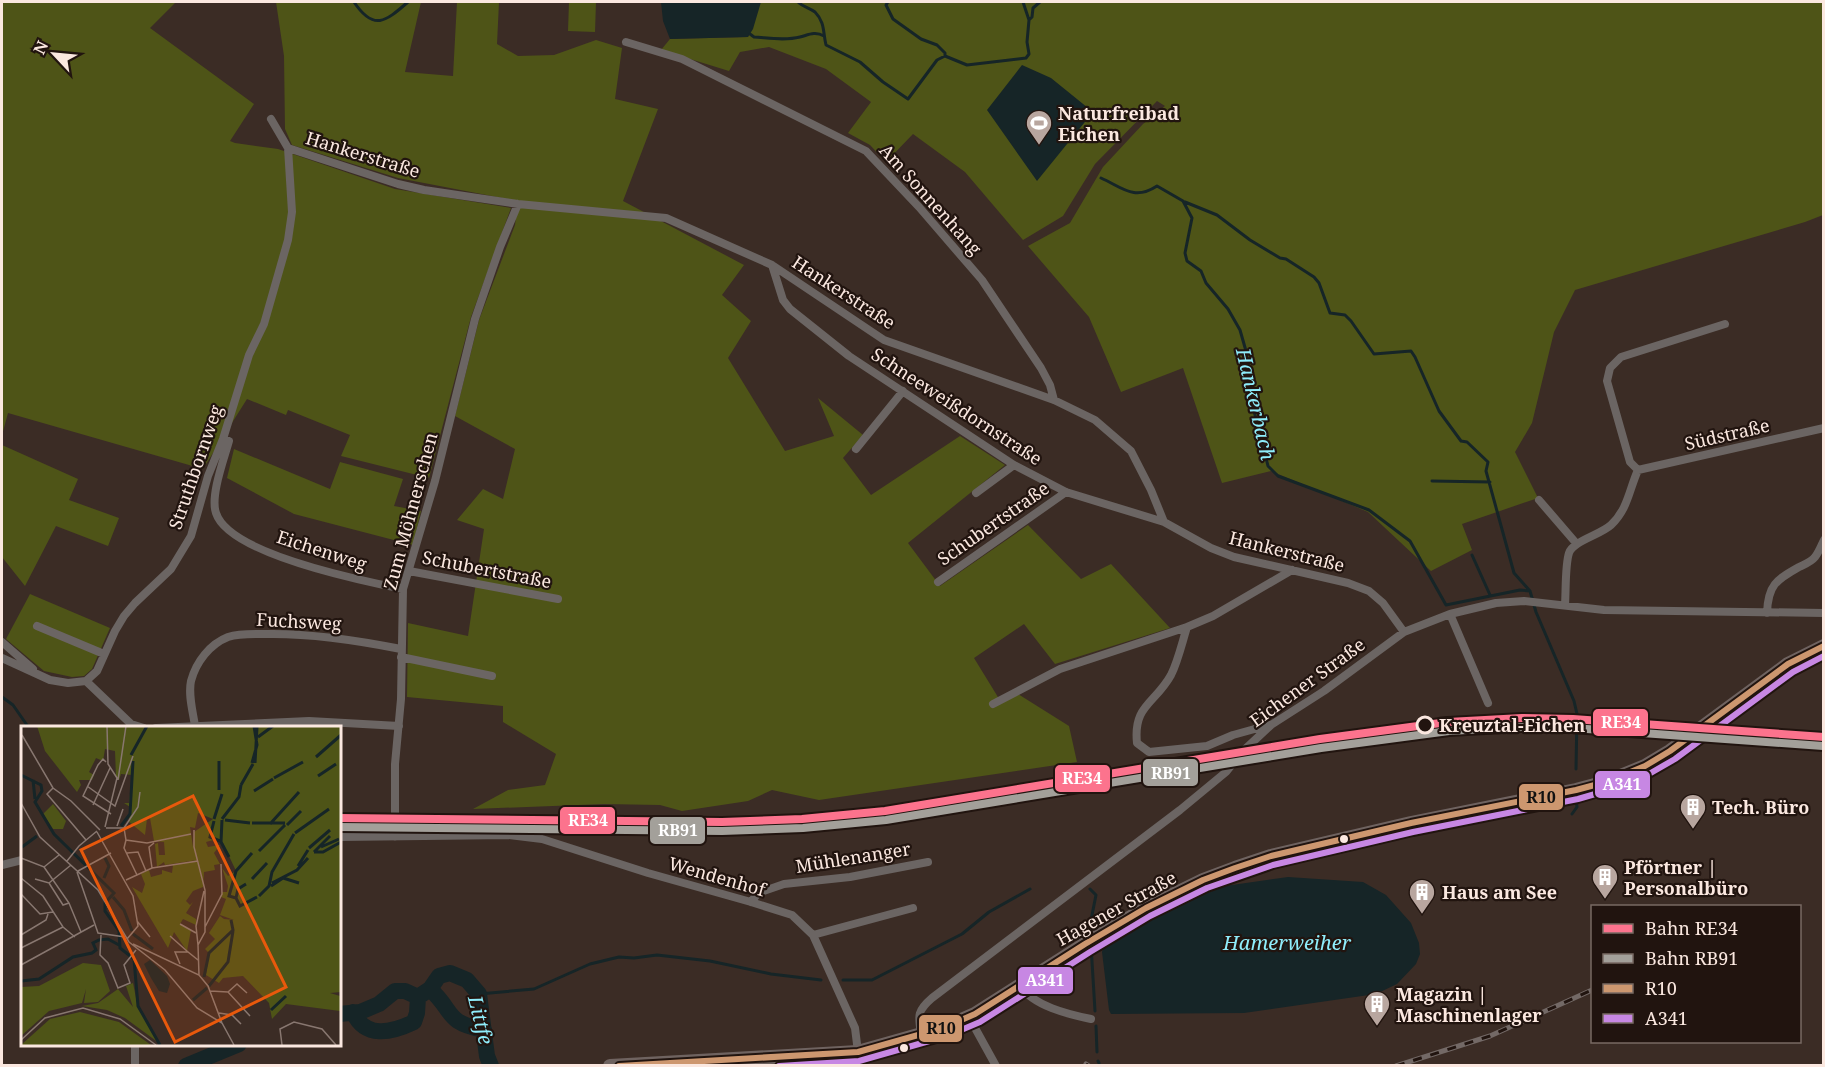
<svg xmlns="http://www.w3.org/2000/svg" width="1825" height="1067" font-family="'Noto Serif',serif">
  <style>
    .green { fill: #4e5417 }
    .water { fill: #162527 }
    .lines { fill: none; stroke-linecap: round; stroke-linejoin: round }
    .stream { stroke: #162527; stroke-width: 3 }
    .river { stroke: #162527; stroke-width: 16 }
    .street { stroke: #6b6563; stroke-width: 8 }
    .primary { stroke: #6f6360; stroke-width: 14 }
    .rail-casing { stroke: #736966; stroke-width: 5 }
    .rail { stroke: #21140f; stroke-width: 3; stroke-dasharray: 9; stroke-linecap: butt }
    .bus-1-casing { stroke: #21140f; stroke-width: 10 }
    .bus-2-casing { stroke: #21140f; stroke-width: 10 }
    .bus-1 { stroke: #cd976f; stroke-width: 6 }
    .bus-2 { stroke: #c787e3; stroke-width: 6 }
    .rail-1-casing { stroke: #21140f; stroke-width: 12 }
    .rail-2-casing { stroke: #21140f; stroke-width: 12 }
    .rail-1 { stroke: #fc738d; stroke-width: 8 }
    .rail-2 { stroke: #a3a09a; stroke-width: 8 }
    .stop-dot { fill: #21140f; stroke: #fbe8e0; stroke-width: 3 }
    .bus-dot { fill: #fbe8e0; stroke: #21140f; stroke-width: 2 }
    .labels { text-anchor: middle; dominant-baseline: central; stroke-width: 4.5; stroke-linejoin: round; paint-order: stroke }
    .poi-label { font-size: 18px; font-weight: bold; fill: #fbe8e0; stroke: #21140f; text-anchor: start }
    .street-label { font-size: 18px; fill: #fbe8e0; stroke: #21140f }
    .stop-label { font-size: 18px; font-weight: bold; fill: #fbe8e0; stroke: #21140f; text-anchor: start }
    .water-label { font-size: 20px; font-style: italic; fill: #8fedfb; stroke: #21140f }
    .inset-river { fill: none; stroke: #162527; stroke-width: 3 }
    .inset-road { fill: none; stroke: #887770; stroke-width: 1.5 }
    .view { fill: #e8590c; fill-opacity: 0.15; stroke: #e8590c; stroke-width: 3 }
    .inset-edge { fill: none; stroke: #fbe8e0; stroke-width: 3 }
    .line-badge { stroke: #21140f; stroke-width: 2 }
    .badge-label { font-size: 16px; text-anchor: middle; font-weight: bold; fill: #fff }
    .pale-badge-label { font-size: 16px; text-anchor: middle; font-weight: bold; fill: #111 }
  </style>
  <rect width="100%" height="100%" fill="#3b2c25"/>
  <!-- green -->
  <path class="green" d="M2 2H176L150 28 254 104 230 141 235 143 278 149 395 189 511 208 471 317 429 478 341 456 350 435 288 410 286 415 247 399 203 469 8 413 2 435Z
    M276 2H421L405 72 453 76 457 2H499L497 44 518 56 554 55 596 40 622 48 615 99 658 109 623 201 744 265 722 295 751 321 728 358 785 451 834 436 818 398 863 435 843 458 871 495 960 436 1005 465 908 543 940 586 1028 525 1081 579 1111 564 1170 628 1055 664 1024 624 974 658 1001 702 1018 694 1069 726 1077 762 819 800 772 790 748 801 682 811 660 805 604 804 473 809 508 790 545 785 556 754 503 722V706L407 697 408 623 468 636 484 529 457 520 483 489 503 499 515 449 455 416 479 320 515 225 518 201 398 178 292 145 285 129 284 56Z
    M569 2H596L595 32 568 31Z
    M756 2H1823V215L1805 222 1575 290 1554 332 1532 423 1515 452 1538 498 1462 524 1472 550 1431 571 1368 512 1271 471 1222 483 1183 368 1121 392 1089 317 1028 246 1070 223 1103 167 1143 124 1165 106 1157 101 1095 164 1063 216 1023 240 965 172 913 134 886 162 870 145 848 133 871 102 826 69 769 47 740 52 729 71 661 50 670 39 748 37Z
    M2 445 78 479 69 500 119 518 108 546 56 526 25 586 2 557Z
    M234 449 330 489 340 462 403 479 394 506 421 511 413 545 294 514 227 478Z
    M30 594 110 628 92 669 84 676 72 677 44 671 6 639Z"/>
  <!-- water -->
  <path class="water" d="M661 2H761L753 29 748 37 670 39 663 21Z
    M1022 65 1051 78 1093 112 1037 181 987 110Z
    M1288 877 1363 882 1386 895 1411 923 1419 943 1420 954 1416 964 1397 984 1376 994 1244 1013 1111 1014 1109 1010 1102 952 1104 945 1167 909 1225 886Z"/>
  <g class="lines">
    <!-- stream -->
    <path class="stream" d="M354 2C374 32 386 21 408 2
      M798 2C803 7 810 8 815 12 825 22 823 33 826 45L860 62 883 82 908 99 937 60 945 56 967 65 1026 58 1029 54 1027 42 1029 20 1023 2
      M888 2 886 5 893 19 921 39 937 45 945 53V56
      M1029 20 1032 17 1033 8 1040 2
      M750 34 754 37C769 38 785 41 800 37 808 35 815 31 824 36
      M1101 178C1123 188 1134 201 1157 186L1183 201 1192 218 1185 253 1187 261 1201 271 1206 283 1228 309 1240 330 1246 351 1254 411 1268 466 1278 476 1369 510 1410 541 1446 605 1520 590 1530 591 1536 612 1574 701 1577 714 1576 769
      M1185 202 1217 215 1250 240 1280 258 1286 259 1314 277 1319 283 1330 313 1345 315 1351 321 1374 354 1411 351 1415 357 1439 411 1461 441 1467 442 1488 462 1486 471 1514 573 1530 591
      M1432 481 1490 482
      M1472 555 1490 595
      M2 697 13 705 29 728
      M1572 814 1577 807 1576 801
      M1090 889 1096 895 1090 925V935
      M1091 945 1095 1011
      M843 980H872L962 934 989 912 1030 889
      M479 994 534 989 590 964 619 957 634 958 657 955 710 961 771 974 821 980
      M1096 1026 1097 1052
      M1098 1061 1099 1063"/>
    <!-- river -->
    <path class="river" d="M430 989C455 1012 444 1022 484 1030
      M353 1012C365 1039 391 1033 414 1022L417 1013 418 997
      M339 1014 360 1012 379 1004 395 991H405L418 997 430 989 439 976 450 973 467 980 479 994 487 1056 491 1066
      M186 1066 239 1044"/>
    <!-- street -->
    <path class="street" d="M626 42 682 59 866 151 919 207 982 280 1041 368 1050 385 1054 400
      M271 119 288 148 398 184 424 190 518 204 666 218 772 265 884 340 1054 400 1095 420 1131 451 1151 490 1164 522 1211 548 1234 557 1348 583 1369 591 1383 603 1404 632
      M772 265 783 300 790 309 849 356 1014 465 1066 492 1164 522
      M223 439 229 441C224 459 210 496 216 513 229 554 363 581 403 589
      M856 449 903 391
      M1638 470 1824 428
      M976 493 1014 465
      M1539 500 1576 543
      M409 571 558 599
      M938 582 1066 492
      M1565 605C1566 591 1565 565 1569 553 1573 541 1600 535 1611 525 1628 509 1629 490 1638 470L1630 462 1607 381 1610 368 1621 357 1725 324
      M1767 613C1768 585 1776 580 1799 567 1805 564 1811 562 1815 557 1819 552 1821 546 1824 540
      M1450 614 1488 703
      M37 626 104 654
      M2 642 33 669
      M401 657 492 676
      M2 658 50 680 68 683 86 681 97 671 115 631 124 616 135 603 171 569 191 536 208 476 223 439 249 355 264 324 288 240 292 212 288 148
      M86 681 131 724 144 728
      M993 704 1060 669 1187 627
      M1269 725 1233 735 1207 746 1149 752 1137 743C1133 705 1155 704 1171 675 1178 661 1182 643 1187 627L1213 616 1292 570
      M195 726C193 712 188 695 191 681 196 662 210 644 228 637 240 633 253 634 265 634 311 633 356 640 401 649
      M156 728 309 721 399 726
      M339 837 509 835 542 839 648 873 751 902 792 915 813 935 855 1028 858 1052
      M395 837V764L401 699 403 589 435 481 475 319 500 247 518 204
      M2 865 22 860
      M751 902 758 893 784 884 850 877 928 862
      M813 935 913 908
      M1020 986C1034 1006 1067 1014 1091 1019
      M969 1017 996 1066
      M921 1034C918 1015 917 1011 932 998L1180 810 1226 772 1242 752 1271 725 1324 691 1404 632 1450 614 1496 603 1524 601 1604 610 1824 613
      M135 1044V1066"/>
    <!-- primary -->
    <path class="primary" d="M610 1066 858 1052 943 1028 975 1014 1085 944 1146 908 1203 880 1235 868 1271 856 1411 823 1576 790 1606 782 1645 766 1670 751 1788 664 1824 646"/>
    <!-- rail casing -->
    <g class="rail-casing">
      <path id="rail" d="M1086 1064 1089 1066
        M1396 1066 1490 1036 1592 990"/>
    </g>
    <!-- rail -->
    <use href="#rail" class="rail"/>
    <!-- bus-1 casing -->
    <g class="bus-1-casing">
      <path id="bus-1" d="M619 1066 858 1052 943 1028 975 1014 1085 944 1146 908 1203 880 1235 868 1271 856 1411 823 1576 790 1606 782 1645 766 1670 751 1788 664 1824 646"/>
    </g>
    <!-- bus-2 casing -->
    <g class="bus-2-casing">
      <path id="bus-2" d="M779 1066 859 1061 947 1036 980 1022 1090 952 1150 916 1207 888 1273 865 1413 832 1578 799 1609 790 1649 774 1675 759 1793 672 1824 656"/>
    </g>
    <!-- bus-1 -->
    <use href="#bus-1" class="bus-1"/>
    <!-- bus-2 -->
    <use href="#bus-2" class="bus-2"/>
    <!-- rail-1 casing -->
    <g class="rail-1-casing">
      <path id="rail-1" d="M339 818 722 822 802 819 885 811 1320 739 1448 722 1522 718 1573 719 1824 737"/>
    </g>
    <!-- rail-2 casing -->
    <g class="rail-2-casing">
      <path id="rail-2" d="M339 827 722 831 803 828 886 820 1321 748 1449 731 1522 727 1573 728 1823 746"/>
    </g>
    <!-- rail-1 -->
    <use href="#rail-1" class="rail-1"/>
    <!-- rail-2 -->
    <use href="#rail-2" class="rail-2"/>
  </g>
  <!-- icons -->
  <defs>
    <g id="stadium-pin" transform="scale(1.35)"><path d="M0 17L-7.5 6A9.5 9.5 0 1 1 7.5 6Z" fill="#b8a69f" stroke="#21140f"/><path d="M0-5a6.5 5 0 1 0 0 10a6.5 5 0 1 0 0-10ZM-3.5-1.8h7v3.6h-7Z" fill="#fff"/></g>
    <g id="building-pin" transform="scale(1.35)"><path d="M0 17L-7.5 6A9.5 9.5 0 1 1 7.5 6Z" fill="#b8a69f" stroke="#21140f"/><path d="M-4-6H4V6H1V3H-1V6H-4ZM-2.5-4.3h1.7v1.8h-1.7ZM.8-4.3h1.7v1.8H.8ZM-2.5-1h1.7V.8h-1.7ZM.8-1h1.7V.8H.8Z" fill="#fff"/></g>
  </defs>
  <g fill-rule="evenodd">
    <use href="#stadium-pin" x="1039" y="123"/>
    <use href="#building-pin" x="1693" y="807"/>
    <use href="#building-pin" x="1605" y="877"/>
    <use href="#building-pin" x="1422" y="892"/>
    <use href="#building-pin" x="1377" y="1004"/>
  </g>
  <!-- markers -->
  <circle class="stop-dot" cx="1425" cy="725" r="8"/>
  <g class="bus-dot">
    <circle cx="1344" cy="839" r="5"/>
    <circle cx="904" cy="1048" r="5"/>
  </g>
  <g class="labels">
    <!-- poi labels -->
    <g class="poi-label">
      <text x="1058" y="113">Naturfreibad<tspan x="1058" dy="21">Eichen</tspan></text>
      <text x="1712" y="807">Tech. Büro</text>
      <text x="1624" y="867">Pförtner |<tspan x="1624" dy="21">Personalbüro</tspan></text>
      <text x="1442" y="892">Haus am See</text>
      <text x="1396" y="994">Magazin |<tspan x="1396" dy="21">Maschinenlager</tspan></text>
    </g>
    <!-- street labels -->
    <g class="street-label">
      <text transform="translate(363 154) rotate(17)">Hankerstraße</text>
      <text transform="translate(931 199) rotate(48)">Am Sonnenhang</text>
      <text transform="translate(844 292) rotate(33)">Hankerstraße</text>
      <text transform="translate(957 406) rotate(33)">Schneeweißdornstraße</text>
      <text transform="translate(1727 434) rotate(-13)">Südstraße</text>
      <text transform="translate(195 467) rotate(-71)">Struthbornweg</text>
      <text transform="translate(410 511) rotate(-75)">Zum Möhnerschen</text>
      <text transform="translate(993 523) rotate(-35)">Schubertstraße</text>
      <text transform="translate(322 550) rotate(18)">Eichenweg</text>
      <text transform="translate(1287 551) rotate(14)">Hankerstraße</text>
      <text transform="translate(487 569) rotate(11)">Schubertstraße</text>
      <text transform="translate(299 621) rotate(3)">Fuchsweg</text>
      <text transform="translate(1307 682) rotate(-36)">Eichener Straße</text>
      <text transform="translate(853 857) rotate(-9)">Mühlenanger</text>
      <text transform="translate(717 876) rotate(16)">Wendenhof</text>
      <text transform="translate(1116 908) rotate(-29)">Hagener Straße</text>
    </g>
    <!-- stop labels -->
    <g class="stop-label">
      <text x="1439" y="725">Kreuztal-Eichen</text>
    </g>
    <!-- water labels -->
    <g class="water-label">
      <text transform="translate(1256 404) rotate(77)">Hankerbach</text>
      <text x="1287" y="942">Hamerweiher</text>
      <text transform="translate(481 1020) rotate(76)">Littfe</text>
    </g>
  </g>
  <!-- overview -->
  <g transform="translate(21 726)">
    <rect width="320" height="320" fill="#3b2c25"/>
    <path d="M16 0H319L320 266 309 267 319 270V285L265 278 251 293 248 277 222 250 202 252 198 257 185 249 188 227 184 223 194 213 188 207 199 190 203 193 213 194 199 189 205 173 200 171 201 166H206L207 160 201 142 207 150 215 145 201 115 196 113 185 116 187 121 199 119 193 127 199 138 193 139 194 144 183 146 182 161 172 165 165 175 169 179 172 176 165 187 175 193V199L162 193 159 198 170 204 166 225 153 206 147 222 111 161 121 167 124 158 120 148 128 144 130 151 141 148V144L151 147 152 139 176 134 144 139 143 136 136 141 134 118 137 117 138 129H144L143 116 133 115 129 92 126 93 124 109 108 96 109 81 103 77H108L111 49 100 48 98 54 95 51 94 25 84 23 82 35 75 32 68 46 73 49 71 54H58L60 59 56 66 24 25ZM177 87 192 93 173 106 172 121 169 101 174 102ZM32 78 45 95 42 103H32L22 88ZM62 237 80 239 89 265 77 276 63 277 65 263 61 277 28 285 0 310V261L18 260ZM112 257 116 277 138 317 104 292 86 284 61 280 77 277 97 263 112 281 105 260ZM59 286 98 296 130 319H0L29 293Z" fill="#4e5417" fill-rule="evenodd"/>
    <path d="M129 234 146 250 149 258 146 267 138 265 130 252 123 238Z" fill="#162527"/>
    <path class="inset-river" d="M237 11 252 0M110 29 126 0M295 31 320 9M198 35V64M231 37 236 19 233 0M234 37 236 1M0 49 20 59 21 65 14 76 33 108 93 167 84 177V185L98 205 99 222 113 233 117 280 139 319M297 50 315 38M253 52 282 36M12 54 14 73M220 59 232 38M233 65 252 53M193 93 201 68M201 93 218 71 220 59M201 94 200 116 208 131M204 94 229 97M193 95 189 111 199 115M231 97H264M249 98 278 66M266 99 280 85M100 100 109 88 112 35M274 107 308 83M1 121 16 110M300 121 318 113M288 122 309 104M238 125 264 99M293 126H302L320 116M293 126 309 110M231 127 215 145 208 170 215 172 219 180 236 171M277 140 287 124M83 152 88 140 84 132M231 153 246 137M251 157 276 144 287 132M250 160 262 152 278 157M238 170 248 160 251 146 273 108M92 171 103 184 111 205M215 172 217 163 225 158M112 208 132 223M183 251 188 227 212 204 210 194M0 255 18 253 52 231 71 227 75 224 72 217 78 214 87 213 98 219M188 260 207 236 212 205M172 274 186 262M250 284 265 270"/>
    <path class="inset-road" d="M1 9 32 62 50 75 79 104M85 36 82 33 77 39 62 70 90 88M97 54 105 0M66 60 94 80 112 30M32 62 26 68 65 114M0 77 19 111 77 164 108 216 144 244 176 282 201 297 213 319M72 79 89 42M96 100 102 83M84 101 96 52 87 38 86 0M85 102H103M103 102 105 114 126 117 170 108M103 102 117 81 119 66M173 104V121L184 164V206L177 219 178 249M76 106 112 170 117 200 106 213M105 114 103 122 116 149M106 127 117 126 125 145M0 132 23 141 38 129M46 135 58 120 76 105M23 141 48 177 60 206M131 142 128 121 133 117M57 145 90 127M56 146 77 207 104 211M0 152 22 170 42 201 54 211M14 153 28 157 50 139M105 154 131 142 177 135M28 157 42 179 48 177M0 168 19 188 32 186M116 195 129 211M159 198 175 207M184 201 201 168 200 138M0 209 25 194 27 188M80 209 79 229 87 237 97 262 109 257 103 239 115 224M149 210 167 226M112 218 178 249 187 260 201 297M177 219 175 200 183 165M0 222 42 201M159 238 154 226H167L177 234M0 239 73 199M189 265 207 266 216 258 226 267M207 266 229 290M198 287 211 289 220 298M0 314 24 292 62 282 99 293 135 319M261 319 259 303 273 296 301 303 315 319"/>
    <path class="view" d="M172 70 265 261 154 316 60 124Z"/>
    <rect width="320" height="320" class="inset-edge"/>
  </g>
  <g class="line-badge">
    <rect x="1592" y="708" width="57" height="29" rx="6" fill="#fc738d"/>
    <rect x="1142" y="758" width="57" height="29" rx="6" fill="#a3a09a"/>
    <rect x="1054" y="764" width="57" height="29" rx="6" fill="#fc738d"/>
    <rect x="1594" y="770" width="57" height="29" rx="6" fill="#c787e3"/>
    <rect x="1518" y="783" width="46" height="28" rx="6" fill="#cd976f"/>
    <rect x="559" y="806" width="57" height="29" rx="6" fill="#fc738d"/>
    <rect x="649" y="816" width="57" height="29" rx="6" fill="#a3a09a"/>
    <rect x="1017" y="966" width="57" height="29" rx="6" fill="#c787e3"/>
    <rect x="918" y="1014" width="45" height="29" rx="6" fill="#cd976f"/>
  </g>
  <g class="badge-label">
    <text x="1621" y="728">RE34</text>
    <text x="1171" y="779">RB91</text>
    <text x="1082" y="784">RE34</text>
    <text x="1622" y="790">A341</text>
    <text x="588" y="826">RE34</text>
    <text x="678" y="836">RB91</text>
    <text x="1045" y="986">A341</text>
  </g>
  <g class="pale-badge-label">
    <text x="1541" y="803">R10</text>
    <text x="941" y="1034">R10</text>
  </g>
  <!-- border -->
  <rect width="1825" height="1067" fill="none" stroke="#fbe8e0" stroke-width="6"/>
  <!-- legend -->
  <rect x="1591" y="905" width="210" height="138" fill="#21140f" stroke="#786963" stroke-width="1.5"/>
  <rect x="1603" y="924" width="30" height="9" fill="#fc738d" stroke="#786963" stroke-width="1.5"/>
  <text x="1645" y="935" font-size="18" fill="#fbe8e0">Bahn RE34</text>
  <rect x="1603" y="954" width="30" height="9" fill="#a3a09a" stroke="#786963" stroke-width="1.5"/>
  <text x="1645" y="965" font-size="18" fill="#fbe8e0">Bahn RB91</text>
  <rect x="1603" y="984" width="30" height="9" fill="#cd976f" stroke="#786963" stroke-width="1.5"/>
  <text x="1645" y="995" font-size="18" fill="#fbe8e0">R10</text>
  <rect x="1603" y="1014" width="30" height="9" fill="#c787e3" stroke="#786963" stroke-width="1.5"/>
  <text x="1645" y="1025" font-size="18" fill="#fbe8e0">A341</text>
  <!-- north arrow -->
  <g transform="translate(54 54) rotate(296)" stroke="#21140f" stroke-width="4.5" paint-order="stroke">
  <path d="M0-4.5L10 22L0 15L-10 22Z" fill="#fbe8e0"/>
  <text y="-9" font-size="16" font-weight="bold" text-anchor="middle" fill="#fbe8e0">N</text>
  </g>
</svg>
